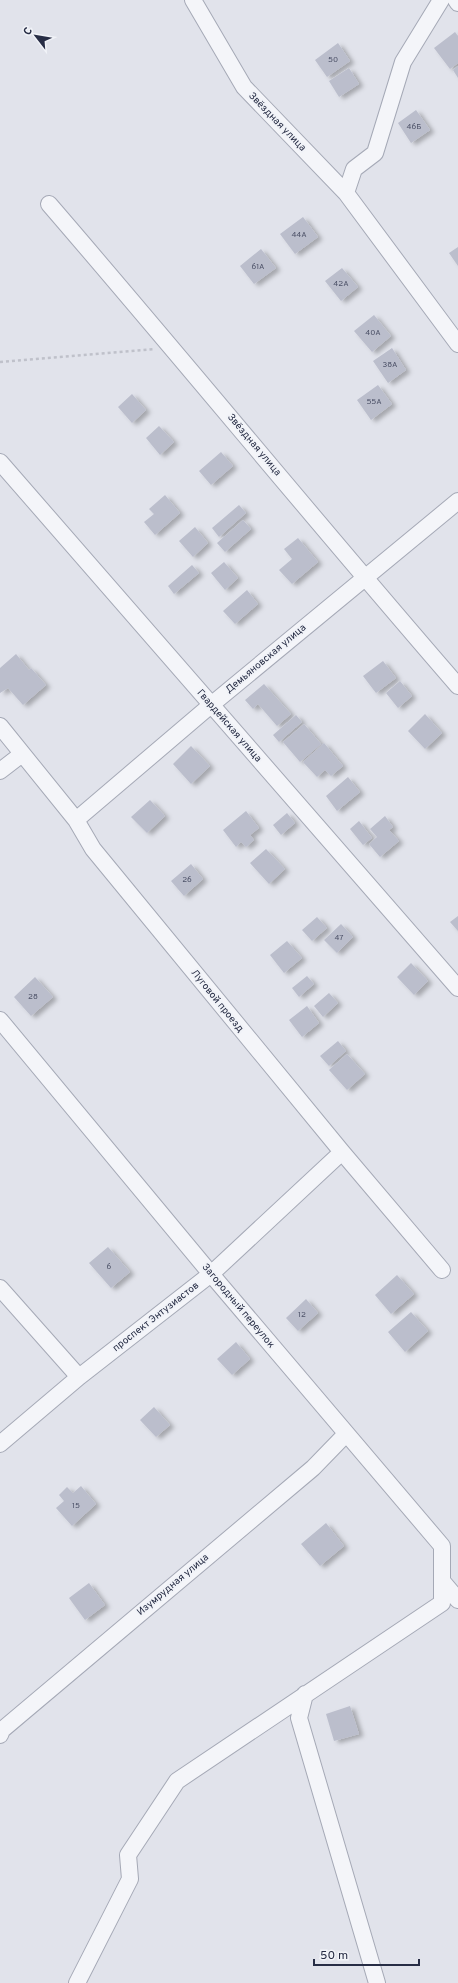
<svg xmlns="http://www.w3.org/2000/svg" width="458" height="1983" font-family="Overpass,sans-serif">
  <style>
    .building { fill: #bbbecc; filter: url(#shadow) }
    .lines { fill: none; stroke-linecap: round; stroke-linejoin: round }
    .street-casing { stroke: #a5a9b6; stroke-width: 18 }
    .path { stroke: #bfc1ca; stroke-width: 2.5; stroke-dasharray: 3 3; stroke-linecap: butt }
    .street { stroke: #f4f5f9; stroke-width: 16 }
    .labels { text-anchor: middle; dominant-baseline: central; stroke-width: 4; stroke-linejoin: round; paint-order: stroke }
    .number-label { font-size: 8px; fill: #4c5167 }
    .street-label { font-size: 10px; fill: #272d45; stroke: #f1f3f8 }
  </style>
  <defs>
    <filter id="shadow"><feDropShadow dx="4.5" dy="2.5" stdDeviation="2" flood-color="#0004"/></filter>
  </defs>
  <rect width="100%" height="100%" fill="#e1e3eb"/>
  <!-- building -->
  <path class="building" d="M455 32 458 36V63L450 69 434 48Z
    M338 43 350 61 327 77 315 60Z
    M458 66V78L453 70Z
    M349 68 359 84 339 97 329 81Z
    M416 110 430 130 411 143 398 123Z
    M303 217 318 237 295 254 280 234Z
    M458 247V266L449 253Z
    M261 249 276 268 254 284 240 266Z
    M342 268 358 287 341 301 325 281Z
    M374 315 391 336 372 352 354 331Z
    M392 348 406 370 388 383 373 361Z
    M378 385 392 404 371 420 357 400Z
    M132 394 146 410 132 423 118 407Z
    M159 426 174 442 160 455 146 438Z
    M221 452 233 466 211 485 199 471Z
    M165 495 180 513 155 535 144 522 154 514 149 509Z
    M239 505 246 513 219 537 212 528Z
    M243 520 251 529 225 552 217 543Z
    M195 527 208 543 193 557 179 541Z
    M298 538 318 562 292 584 279 570 292 559 284 549Z
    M224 562 238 578 225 590 211 573Z
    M192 565 199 573 174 594 168 586Z
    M247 590 258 604 235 624 223 611Z
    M16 654 29 670 31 668 46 685 23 705 8 688 0 693V668Z
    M383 661 396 678 376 693 363 676Z
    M400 681 412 696 398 708 386 693Z
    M264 684 291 714 277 726 258 704 253 709 245 700Z
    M425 714 442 733 425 749 408 731Z
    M296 715 302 722 279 742 273 735Z
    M304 724 321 744 300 762 283 742Z
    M324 743 343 766 331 776 325 770 317 777 303 762Z
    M191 746 210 766 191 784 173 764Z
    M348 777 360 792 337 811 326 796Z
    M150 800 165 816 147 833 131 817Z
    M246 811 259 828 250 835 254 840 246 847 241 842 236 847 223 830Z
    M287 813 295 823 281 835 273 825Z
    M385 816 393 827 389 830 399 841 380 857 369 844 377 837 370 829Z
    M359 821 372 838 363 845 350 829Z
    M266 849 285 869 269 884 250 863Z
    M191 864 203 879 184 896 171 881Z
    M458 916V931L450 922Z
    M317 917 327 928 312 941 302 930Z
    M341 924 353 937 337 953 324 940Z
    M287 941 302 958 284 973 270 955Z
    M411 963 428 981 414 995 397 977Z
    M307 976 314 984 299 997 292 988Z
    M35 977 53 997 31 1016 14 997Z
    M329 993 338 1003 323 1017 314 1006Z
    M307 1006 319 1023 302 1037 289 1020Z
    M338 1041 346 1051 329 1066 320 1056Z
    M347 1054 365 1074 347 1090 329 1070Z
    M108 1247 130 1272 111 1288 89 1263Z
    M397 1275 414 1294 391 1314 375 1295Z
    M306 1299 318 1313 298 1331 286 1318Z
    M411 1312 428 1331 405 1352 388 1332Z
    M236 1342 250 1359 232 1375 217 1359Z
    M154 1407 170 1425 156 1437 140 1420Z
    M81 1486 96 1504 72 1526 56 1508 64 1501 59 1495 67 1487 73 1493Z
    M326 1523 344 1546 320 1566 301 1544Z
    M89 1583 105 1605 85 1620 69 1598Z
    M350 1706 359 1734 334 1741 326 1714Z"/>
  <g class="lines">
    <!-- street casing -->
    <g class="street-casing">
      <path id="street" d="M193 0 244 87 346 193 458 344
        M456 0 458 3
        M346 193 354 169 375 153 403 62 441 0
        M49 204C187 364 320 527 458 686
        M0 462 458 988
        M0 726 76 820 93 849 342 1152 442 1270
        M0 771 22 754
        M76 820 211 705 458 501
        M0 1020 211 1274 442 1546V1603L177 1781 128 1855 130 1879 77 1983
        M0 1288 79 1377
        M0 1444 79 1377 211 1274 342 1152
        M442 1581 458 1600
        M305 1694 299 1718 377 1983
        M0 1735 2 1730 313 1468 346 1434"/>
    </g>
    <!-- path -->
    <path class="path" d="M0 362 154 349"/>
    <!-- street -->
    <use href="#street" class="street"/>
  </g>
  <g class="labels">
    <!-- number labels -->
    <g class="number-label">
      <text x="333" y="60">50</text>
      <text x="414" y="127">46Б</text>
      <text x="299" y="235">44А</text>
      <text x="258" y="267">61А</text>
      <text x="341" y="284">42А</text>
      <text x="373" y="333">40А</text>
      <text x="390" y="365">38А</text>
      <text x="374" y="402">55А</text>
      <text x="187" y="880">26</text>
      <text x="339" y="938">47</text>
      <text x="33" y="997">28</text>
      <text x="109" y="1267">6</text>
      <text x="302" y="1315">12</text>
      <text x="76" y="1506">15</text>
    </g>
    <!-- street labels -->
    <g class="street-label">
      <text transform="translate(277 122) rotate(46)">Звёздная улица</text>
      <text transform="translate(254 445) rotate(50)">Звёздная улица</text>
      <text transform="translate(266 659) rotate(-40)">Демьяновская улица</text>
      <text transform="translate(229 726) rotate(49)">Гвардейская улица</text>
      <text transform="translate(217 1001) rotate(51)">Луговой проезд</text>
      <text transform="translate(238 1306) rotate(50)">Загородный переулок</text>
      <text transform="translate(156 1317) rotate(-38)">проспект Энтузиастов</text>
      <text transform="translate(173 1585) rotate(-40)">Изумрудная улица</text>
    </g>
  </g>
  <!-- north arrow -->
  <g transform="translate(36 36) rotate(301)" stroke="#f1f3f8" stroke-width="3" paint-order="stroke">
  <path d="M0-3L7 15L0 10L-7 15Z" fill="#272d45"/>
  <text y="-6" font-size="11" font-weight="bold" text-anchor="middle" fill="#272d45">С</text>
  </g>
  <!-- scale -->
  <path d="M314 1959v6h105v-6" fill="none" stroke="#272d45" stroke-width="2"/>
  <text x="320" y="1959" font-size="12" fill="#272d45" stroke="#f1f3f8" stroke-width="3" paint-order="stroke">50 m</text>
</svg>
